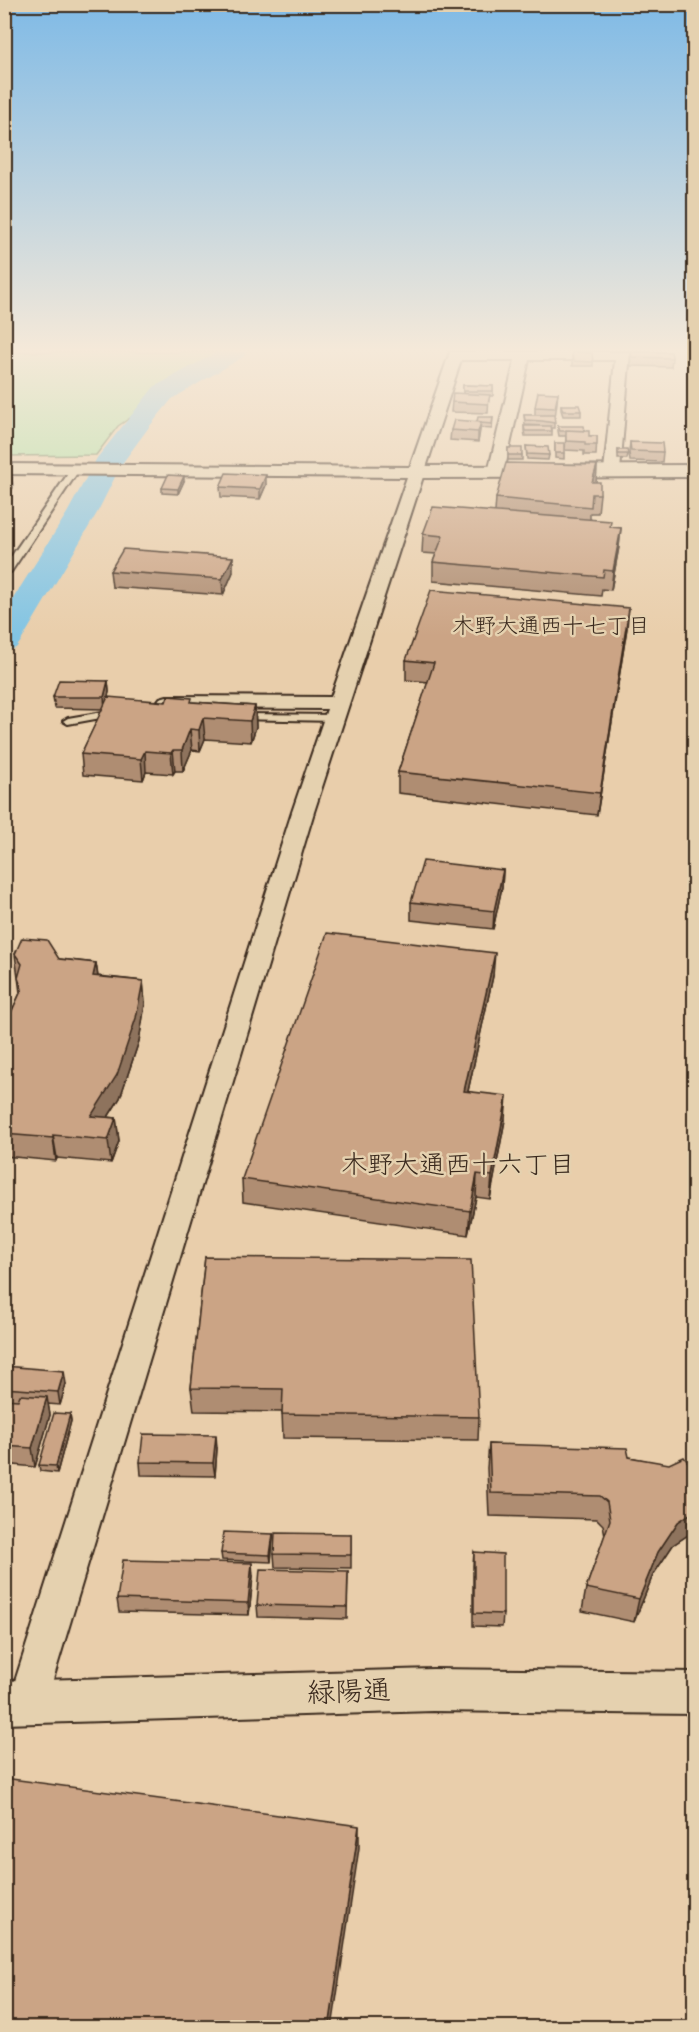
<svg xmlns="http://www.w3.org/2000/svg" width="699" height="2032" font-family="Mynerve,'Klee One',sans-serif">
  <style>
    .green { fill: #abe0a2; stroke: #738560; stroke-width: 1.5 }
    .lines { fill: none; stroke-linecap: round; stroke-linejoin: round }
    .river { fill: #82c4e3; fill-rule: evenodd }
    .service-casing { stroke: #3b2a1e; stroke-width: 4 }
    .minor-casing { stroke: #3b2a1e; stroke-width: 4 }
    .tertiary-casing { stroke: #3b2a1e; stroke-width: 4 }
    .service { fill: #e5d1af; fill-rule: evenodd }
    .minor { fill: #e5d1af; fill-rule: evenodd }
    .tertiary { fill: #e5d1af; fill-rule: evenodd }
    .wall { fill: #af8d72; stroke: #3b2a1e; stroke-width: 1.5 }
    .shaded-wall { fill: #8e735d; stroke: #3b2a1e; stroke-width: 1.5 }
    .building { fill: #cba485; stroke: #3b2a1e; stroke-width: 1.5 }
    .labels { text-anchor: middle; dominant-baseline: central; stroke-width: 5; stroke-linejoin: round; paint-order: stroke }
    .far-neighbourhood-label { font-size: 22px; fill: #3b2a1e; stroke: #e5d1af }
    .neighbourhood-label { font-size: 26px; fill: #3b2a1e; stroke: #e5d1af }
    .near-street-label { font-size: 28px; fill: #3b2a1e; stroke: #e5d1af }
  </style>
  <rect width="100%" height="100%" fill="#e9ceab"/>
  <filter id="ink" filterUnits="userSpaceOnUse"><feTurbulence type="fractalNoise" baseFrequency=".0167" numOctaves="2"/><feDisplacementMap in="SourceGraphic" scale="12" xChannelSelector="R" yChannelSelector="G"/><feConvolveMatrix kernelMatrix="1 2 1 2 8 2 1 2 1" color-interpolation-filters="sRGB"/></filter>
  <g filter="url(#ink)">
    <!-- green -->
    <path class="green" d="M4 352H229L118 426 96 455 5 456Z"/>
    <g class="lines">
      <!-- river -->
      <path class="river" d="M217 352H247L243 357 172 399 149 427 121 465 97 513 21 641 16 648 4 651V613L67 513 97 458 154 387Z"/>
      <!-- service casing -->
      <g class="service-casing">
        <path id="service" d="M72 468 79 470 11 572 4 573V567Z
          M114 710 117 711V715L68 724 63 721 68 718Z
          M240 714 336 715 341 718 336 721 237 719V715Z"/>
      </g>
      <!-- minor casing -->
      <g class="minor-casing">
        <path id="minor" d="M450 352H630L620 471 612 476 604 471 615 360H529L504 472 496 477 488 472 515 360H461L314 812 46 1703 40 1715 27 1720 14 1715 8 1703 292 812 327 709 167 708 160 706 157 702 160 698 167 696 331 697 407 477 4 474V464L410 467Z"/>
      </g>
      <!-- tertiary casing -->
      <g class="tertiary-casing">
        <path id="tertiary" d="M694 465V477L416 478 409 476 406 472 409 468 416 466Z
          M433 1669 694 1672V1714L433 1711 4 1724V1681Z"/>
      </g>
      <!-- service -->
      <use href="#service" class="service"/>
      <!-- minor -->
      <use href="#minor" class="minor"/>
      <!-- tertiary -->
      <use href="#tertiary" class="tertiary"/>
    </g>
    <!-- wall -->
    <path class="wall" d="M572 352 593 362V366H572Z
      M630 352H671L672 358 671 367 631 366Z
      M463 385 493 386V396H489L488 413 451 412 452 402 463 394Z
      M558 393 557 403 555 417H554V428H552V436H525L524 431V426H543L525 425 524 415H535V407Z
      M561 405 581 411V416H563L561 410Z
      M493 417 492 429 480 428 478 442 450 440 451 430 477 421Z
      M558 426 585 431 589 436H597L596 455H584V451L565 450 566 436H559L558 431Z
      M630 442 663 452 662 462 630 461 629 452Z
      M555 443 564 453V459L555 458Z
      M526 446 549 455 548 460 527 459Z
      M508 448 522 455V460H508Z
      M618 450 628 454 627 459H618Z
      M597 465 596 482 600 494 598 513H590V519L611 527 621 528 619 547 611 590 602 589 601 596 433 581V562L436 554 422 553 423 534 495 512 496 498Z
      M184 481 178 494 162 493V488Z
      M266 485 260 499 221 497 220 487Z
      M110 571 233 572 223 595 112 587Z
      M627 628 597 815 398 793V772L428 682 406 680V660Z
      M108 681 109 692 107 699 192 702 255 706 256 727 251 742 205 739 200 751 192 750 183 771H175L173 774 146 772 143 780 83 775 81 754 103 709 55 708 53 697Z
      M503 870 502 887 493 929 411 920V902Z
      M15 954 96 963 98 976 143 981 145 1004 139 1041 120 1098 108 1117 116 1118 119 1141 111 1163 57 1158 56 1161 4 1156V1028L20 993Z
      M493 976 468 1091 505 1120 490 1199 476 1197 468 1235 243 1202 242 1179Z
      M205 1257 479 1417 478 1440 283 1438 282 1412 194 1411 191 1388Z
      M4 1366 66 1384 60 1405 48 1404 50 1415 35 1467 4 1464Z
      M70 1414 71 1421 57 1473 40 1471 39 1465Z
      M489 1444 629 1457 694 1470V1531L673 1545 653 1575 634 1622 582 1611 586 1588 605 1535 603 1525 597 1519 489 1516 487 1468Z
      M217 1448 215 1476 141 1475 140 1462Z
      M273 1534 271 1562 222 1560 221 1553Z
      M351 1534V1568L275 1567 274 1554Z
      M474 1552 503 1614 502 1627 473 1626V1565Z
      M348 1571 347 1619 258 1617 257 1605Z
      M253 1576 249 1615 119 1612 117 1599Z"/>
    <!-- shaded-wall -->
    <path class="shaded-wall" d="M481 422 480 431 478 442V432Z
      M597 465 596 483 592 482Z
      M266 475V485L260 499V489Z
      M184 476V481L178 494V489Z
      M12 478 13 488 4 498V487Z
      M621 528 619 547 611 590 613 571Z
      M233 557V572L223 595 222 579Z
      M629 608 627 628 597 815 600 793Z
      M108 681 109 692 105 709 104 697Z
      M255 706 256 727 251 742 250 721Z
      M203 718 205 739 200 751 199 730Z
      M190 729 192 750 183 771 182 750Z
      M173 750 175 771 173 774 171 753Z
      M145 751 146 772 143 780 141 759Z
      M503 870 502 887 493 929 494 911Z
      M495 953 493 976 463 1114 464 1091Z
      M96 963 99 986 93 976Z
      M143 981 145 1004 139 1041 120 1098 94 1139 91 1116Z
      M507 1096 505 1120 490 1199 492 1176Z
      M116 1118 119 1141 111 1163 108 1140Z
      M53 1135 57 1158 56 1161 53 1138Z
      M477 1174 476 1197 468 1235 470 1211Z
      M64 1371 66 1384 60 1405 58 1392Z
      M47 1397 50 1415 35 1467 32 1448Z
      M70 1414 71 1421 57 1473 56 1466Z
      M216 1435 217 1448 215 1476 213 1463Z
      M694 1511V1531L673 1545 653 1575 634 1622 639 1599 658 1552 678 1522Z
      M273 1534V1540L271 1562 270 1555Z
      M252 1563 253 1576 249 1615 248 1603Z
      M359 1826V1848L332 2028H329Z"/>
    <!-- building -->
    <path class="building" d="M572 352 592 353 593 362 573 361Z
      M631 352H671L672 358 632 357Z
      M463 385 493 386V391H463Z
      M538 392 558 393 555 408 535 407Z
      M453 393 490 395 488 404 452 402Z
      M561 405H579L581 411H563Z
      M524 415H554L555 423 542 421 525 420Z
      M478 417H493L492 424 480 423 481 422 477 421Z
      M454 420 481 422 478 432 451 430Z
      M524 426H551L552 431H525Z
      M558 426H584L585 431 566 430V431H560Z
      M566 430 589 431V436H597V445H585V442L566 441Z
      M630 442 662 443 663 452 631 451Z
      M555 443H564V453H555Z
      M526 446 548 447 549 455 527 454Z
      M508 448H522V455H508Z
      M618 450H627L628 454H618Z
      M506 463 597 465 592 482H600V494H592L591 507 496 498Z
      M226 473 266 475 260 489 220 487Z
      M168 475 184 476 178 489 162 488Z
      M4 478H12L4 487Z
      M433 507 611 521 610 527 621 528 613 571 604 570 603 577 433 562 443 536 423 534Z
      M123 549 233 557 222 579 110 571Z
      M431 590 629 608 600 793 398 772 434 663 406 660Z
      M59 680 108 681 104 697H53Z
      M168 696 192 698 191 702 255 706 250 721 203 718 199 730 190 729 182 750H173L171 753 145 751 141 759 81 754 108 697 166 702Z
      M423 861 503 870 494 911 411 902Z
      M327 933 495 953 464 1091 507 1096 492 1176 477 1174 470 1211 242 1179Z
      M22 938 47 940 59 959 96 963 93 976 143 981 136 1018 117 1075 91 1116 116 1118 108 1140 53 1135V1138L4 1134V1028L22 989 18 978 22 964 15 954Z
      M205 1257 471 1260 479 1417 282 1414 283 1389 191 1388Z
      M4 1366 64 1371 58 1392 4 1388Z
      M20 1395 47 1397 32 1448 4 1446V1399L18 1400Z
      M54 1413 70 1414 56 1466 39 1465Z
      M143 1434 216 1435 213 1463 140 1462Z
      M489 1444 627 1448 629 1457 669 1464 684 1457 694 1470V1511L678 1522 658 1552 639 1599 586 1588 610 1520 607 1502 600 1496 491 1493Z
      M224 1532 273 1534 270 1555 221 1553Z
      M275 1533 351 1534V1555L274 1554Z
      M474 1552 503 1554V1614L474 1613Z
      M123 1560 252 1563 248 1603 117 1599Z
      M260 1569 348 1571 347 1607 257 1605Z
      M4 1778 359 1826 329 2028H4Z"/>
  </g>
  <!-- sky -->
  <linearGradient id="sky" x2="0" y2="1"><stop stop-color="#7fbae6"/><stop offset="0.55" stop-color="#f5e9d9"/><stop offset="1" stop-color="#f5e9d9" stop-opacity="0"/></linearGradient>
  <rect width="699" height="636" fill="url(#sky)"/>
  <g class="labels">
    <!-- far-neighbourhood labels -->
    <g class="far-neighbourhood-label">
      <text x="551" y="627">木野大通西十七丁目</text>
    </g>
    <!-- neighbourhood labels -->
    <g class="neighbourhood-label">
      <text x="458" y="1166">木野大通西十六丁目</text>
    </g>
    <!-- near-street labels -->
    <g class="near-street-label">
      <text transform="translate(349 1693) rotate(-2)">緑陽通</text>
    </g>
  </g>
  <!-- margin -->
  <rect width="699" height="2032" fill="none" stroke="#e5d1af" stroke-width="24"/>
  <rect x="12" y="12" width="675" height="2008" fill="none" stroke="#3b2a1e" stroke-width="2" filter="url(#ink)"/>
</svg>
